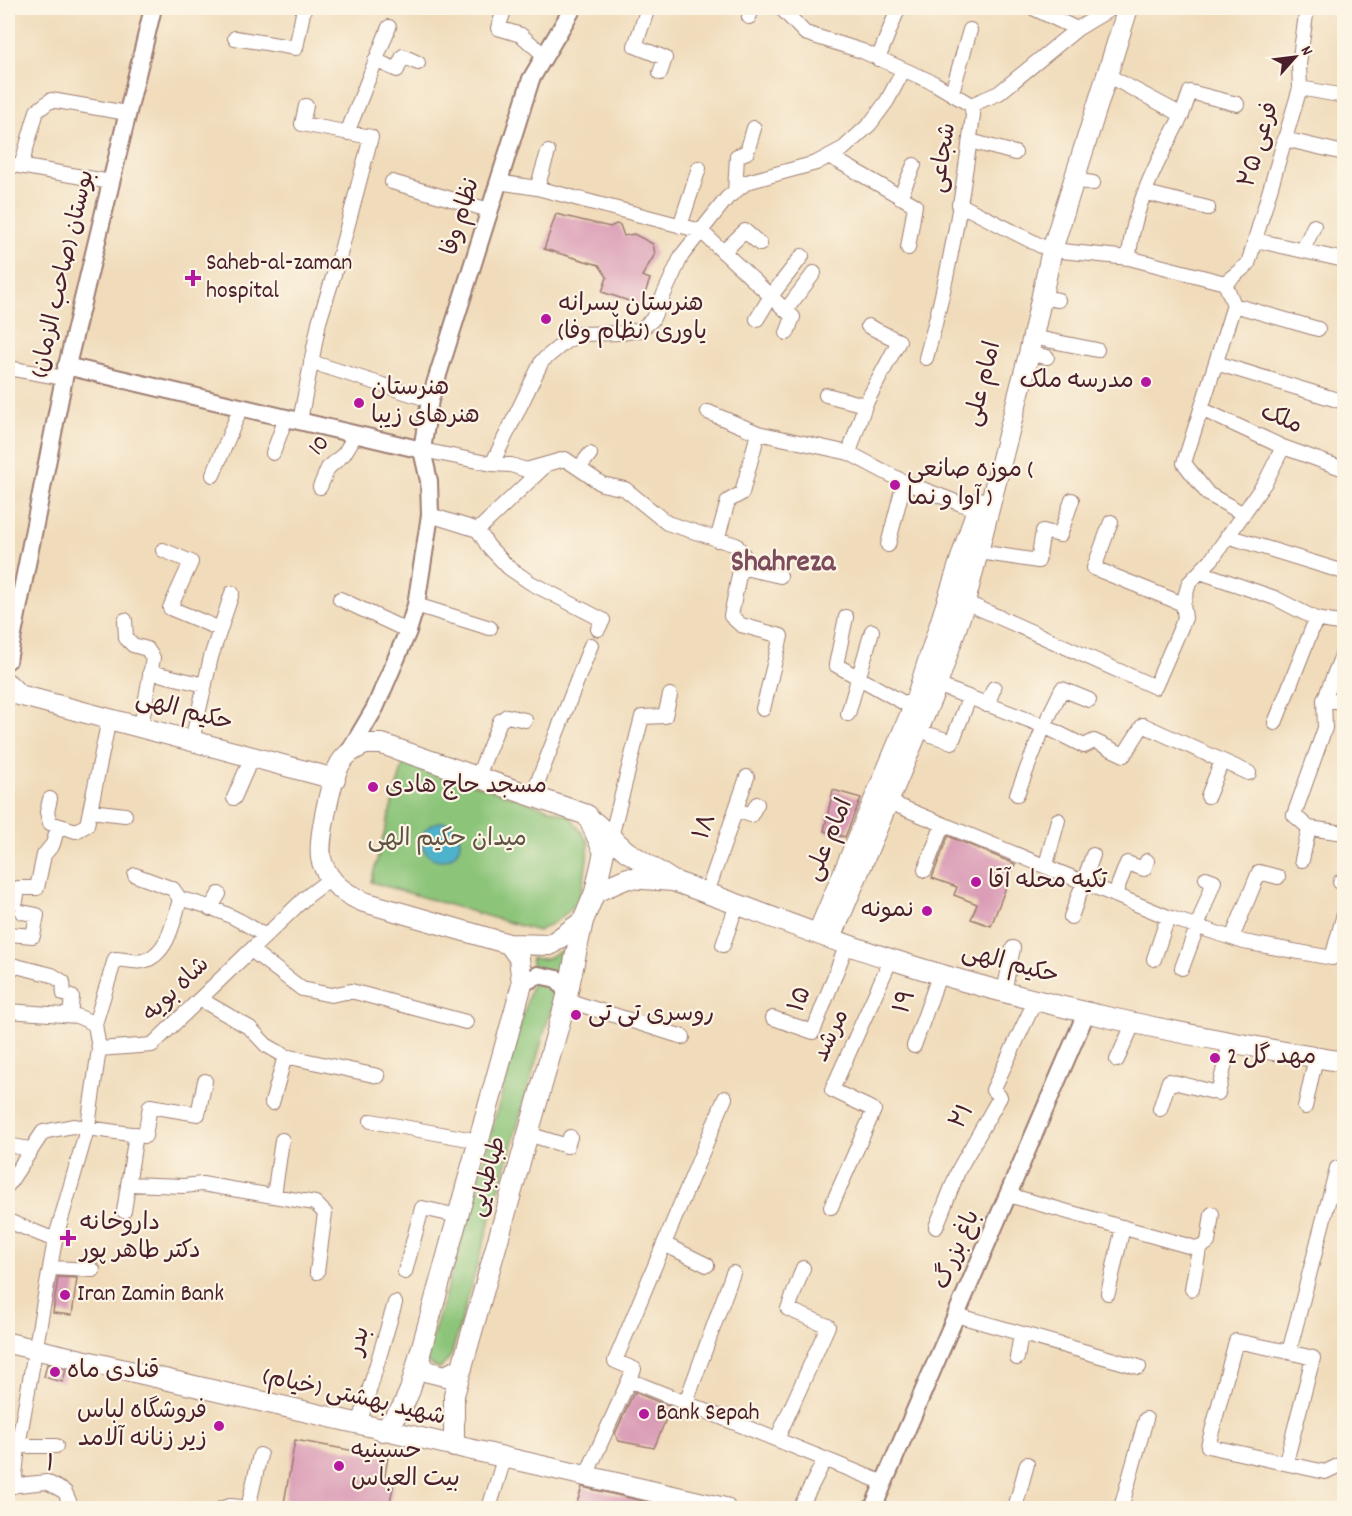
<svg xmlns="http://www.w3.org/2000/svg" width="1352" height="1516" font-family="Dekko,'Playpen Sans Arabic',sans-serif">
  <style>
    .green { fill: #8cc579; stroke: #6b7252; stroke-width: 1.5 }
    .water { fill: #4eb3cc; stroke: #4c697c; stroke-width: 1.5 }
    .building { fill: #da9cb6 }
    .lines { fill: none; stroke-linecap: round; stroke-linejoin: round }
    .minor-casing { stroke: #9d7d72; stroke-width: 16 }
    .tertiary-casing { stroke: #9d7d72; stroke-width: 20 }
    .secondary-casing { stroke: #9d7d72; stroke-width: 22 }
    .minor { stroke: #fff; stroke-width: 14 }
    .tertiary { stroke: #fff; stroke-width: 16 }
    .secondary { stroke: #fff; stroke-width: 20 }
    .poi-dot { fill: #b5179e; stroke: #fcf5e5; stroke-width: 2 }
    .labels { text-anchor: middle; dominant-baseline: central; stroke-width: 4.5; stroke-linejoin: round; paint-order: stroke }
    .street-label { font-size: 24px; fill: #4a1f2b; stroke: #fcf5e5 }
    .poi-label { font-size: 24px; fill: #4a1f2b; stroke: #fcf5e5; text-anchor: start }
    .park-label { font-size: 24px; fill: #5e5142; stroke: #fcf5e5 }
    .district-label { font-size: 30px; font-weight: bold; fill: #7c4b5c; stroke: #fcf5e5 }
  </style>
  <rect width="100%" height="100%" fill="#fcf5e5"/>
  <filter id="ink" filterUnits="userSpaceOnUse"><feTurbulence type="fractalNoise" baseFrequency=".0167" numOctaves="2"/><feDisplacementMap in="SourceGraphic" scale="12" xChannelSelector="R" yChannelSelector="G"/><feConvolveMatrix kernelMatrix="1 2 1 2 8 2 1 2 1" color-interpolation-filters="sRGB"/></filter>
  <filter id="wash" filterUnits="userSpaceOnUse"><feTurbulence type="fractalNoise" baseFrequency=".008" numOctaves="4" result="noise"/><feDisplacementMap in="SourceGraphic" scale="24" xChannelSelector="R" yChannelSelector="G"/><feGaussianBlur stdDeviation="1.35" result="paint"/><feColorMatrix in="noise" values="0 0 0 0 0 0 0 0 0 0 0 0 0 0 0 0 0 1.4 0 .05"/><feComposite in="paint" operator="in"/></filter>
  <g filter="url(#wash)">
    <rect width="100%" height="100%" fill="#f0dbba"/>
    <!-- green -->
    <path class="green" d="M404 761 570 816 589 843C582 891 586 908 538 931L371 882Z
      M573 945 560 975 533 967 531 958 545 959Z
      M532 983H548L555 995 451 1356 440 1369 427 1363 429 1349 467 1221Z"/>
    <!-- water -->
    <path class="water" d="M422 841a19 19 0 1 1 38 0a19 19 0 1 1-38 0Z"/>
    <g id="blocks">
      <!-- building -->
      <path class="building" d="M556 214 610 227 616 224 620 225 624 236 634 234 653 244 655 254 642 276 650 279 641 305 602 292 607 277 599 265 544 249Z
        M833 790 861 798 845 837 824 831Z
        M948 836 1015 864 991 926 971 919 977 904 954 895 957 887 932 878Z
        M58 1277 77 1278 72 1315 53 1313Z
        M47 1364 66 1369 63 1382 44 1377Z
        M634 1392 671 1407 654 1448 619 1441 615 1434Z
        M295 1440 388 1457 385 1475 394 1481 389 1508 371 1505 370 1509H283Z
        M582 1487 647 1502 645 1509H575Z"/>
    </g>
  </g>
  <g filter="url(#ink)">
    <use href="#blocks" fill-opacity="0" stroke="#9d7d72" stroke-width="1.5"/>
    <g class="lines">
      <!-- minor casing -->
      <g class="minor-casing">
        <path id="minor" d="M505 8 498 28 521 35 544 55
          M648 8 635 46 665 58 660 73
          M781 8 805 33 862 51 934 83 971 105 973 115C963 197 948 280 926 358
          M1033 8 1077 29
          M749 17 753 8
          M235 38 296 48 304 8
          M878 59 898 9 891 8
          M375 60 397 70 403 56 418 63
          M1105 74 1182 115C1159 158 1132 208 1129 258L1225 283 1234 305 1184 463 1208 494 1242 513
          M1300 88 1344 96
          M952 92 970 30
          M971 105 999 93 1077 29 1112 8
          M1182 115 1190 92 1237 104
          M347 133 389 27
          M1284 139 1344 153
          M970 141 1015 153
          M829 156 915 205 908 248
          M8 164 111 182
          M21 166 37 111 51 100 127 113
          M1073 180 1093 183
          M392 182 489 210
          M498 182 537 188 701 231 793 317 787 333
          M537 188 548 152
          M735 192 737 156 747 152 754 128
          M1146 193 1208 208
          M900 197 914 165
          M959 204 1041 246
          M680 226 699 168
          M1255 240 1344 260
          M1052 250 1129 258
          M1303 250 1314 226
          M723 252 745 231 760 244
          M1225 283 1248 264 1300 88 1299 64 1307 8
          M1041 297 1058 300
          M1234 305 1318 329
          M786 310 814 273
          M757 319 771 296 802 256
          M1032 337 1097 350
          M1029 354 1047 357
          M311 362 430 400
          M1216 363 1344 402
          M8 368 64 378
          M826 395 865 405
          M1201 409 1283 447 1344 469
          M708 412 758 433 849 453 904 482 977 510
          M300 421 319 322 339 258 371 137 302 124 306 106
          M422 450 492 464 542 361 565 342 580 334 621 333 640 330 652 320 682 255 727 198 747 182 816 163 844 148 870 124 887 101 903 71
          M273 453 286 418
          M849 453 865 405 899 341 868 326
          M492 464 511 465 526 470 565 459 602 484 625 489 667 523 736 545 743 554 731 616 741 625 781 636 763 709
          M579 468 590 454
          M213 475 241 407
          M320 487 328 468 344 454 356 434
          M430 515 478 530 488 546 509 568 531 583 603 620 598 629
          M478 530 544 467
          M1227 536 1344 572
          M717 540 728 501 742 493 758 433
          M888 545 904 482
          M163 550 191 562 170 608 220 629
          M979 552 1038 561 1043 531 1060 535 1072 500
          M740 567 780 576
          M1200 572 1275 598 1316 619 1344 624
          M340 599 408 631
          M965 602 1155 687 1185 618 1183 604 1094 568 1111 522
          M1183 604 1189 583 1212 559 1266 481 1283 447
          M416 605 490 628
          M846 617 836 665 913 708
          M125 620 126 638 133 645 147 649 153 658 141 727
          M1344 650 1324 700 1325 728 1294 815 1309 828 1344 833
          M150 672 205 685
          M937 685 1044 726 1084 746 1094 741 1124 755 1143 725 1249 773
          M1324 700 1344 702
          M987 705 994 688
          M848 714 872 631
          M1275 723 1316 619
          M931 735 952 742 969 698
          M192 741 211 657 232 593
          M478 776 500 721 507 716 525 720
          M533 794 591 645
          M1017 794 1044 726 1062 689 1089 700
          M1208 796 1222 761
          M234 798 252 757
          M50 799 47 812 50 823 76 831 87 825 109 719
          M889 802 1168 917 1244 942 1332 958 1344 914
          M736 810 751 815 757 804
          M90 811 125 815
          M611 837 642 717 665 716 670 695
          M1302 860 1309 828
          M1046 865 1058 820
          M925 870 943 824
          M1340 882H1344
          M707 893 747 777
          M1115 894 1127 863 1144 869 1147 861
          M180 899C210 905 240 919 265 936
          M16 901 18 888H37L44 855 53 844 58 826
          M210 909 219 894
          M1071 917 1093 855
          M8 934 33 936 37 915 22 912
          M1232 938 1259 872 1278 877
          M723 945 737 904
          M251 950 302 989 331 995 351 991 466 1022
          M1154 959 1168 917
          M8 964 52 975 63 982 64 994 72 997 70 1015
          M1182 968 1214 881 1206 878
          M1004 992 1013 948
          M200 999 250 1028 266 1045 285 1056 378 1076
          M566 1000 683 1037
          M8 1011 77 1016 95 1024 99 1049
          M773 1018 813 1032 847 944
          M95 1024 115 959C123 959 135 963 143 961 168 955 174 920 180 899L173 889 135 875
          M914 1046 940 973
          M1117 1060 1134 1022
          M272 1103 285 1056
          M1305 1107 1316 1057
          M1160 1109 1169 1081 1218 1093 1230 1042
          M371 1121 479 1141
          M528 1134 567 1146 570 1137
          M8 1145 29 1149
          M1344 1170 1337 1168 1289 1352 1236 1341 1208 1446 1325 1472 1344 1463
          M128 1184 184 1186 202 1184 315 1203 325 1213 317 1272
          M8 1185 43 1132 73 1126 145 1136 150 1106 198 1114 205 1081
          M1008 1195 1199 1249
          M274 1196 282 1140
          M831 1207 874 1110 832 1090 891 959
          M124 1211 136 1134
          M8 1221 55 1240
          M936 1227 959 1169 1000 1097 993 1090 1036 999
          M664 1244 707 1265
          M51 1268 93 1270
          M405 1272 422 1208 458 1216
          M1192 1289 1199 1249 1208 1242 1212 1214
          M1108 1293 1123 1227
          M956 1315 1139 1367
          M1017 1358 1021 1334
          M629 1380 884 1483
          M686 1402 733 1273
          M359 1425 395 1303
          M777 1439 828 1326 788 1309 803 1268
          M18 1446H56
          M1286 1462 1313 1358 1289 1352
          M585 1478 634 1369 615 1361 725 1098
          M8 1486 47 1482 65 1492 72 1508
          M14 1486 18 1446 55 1240 88 1126 99 1049 152 1045 305 898 330 879
          M222 1508 230 1506 251 1508
          M248 1508 260 1455
          M489 1508 504 1459
          M800 1508 825 1459
          M1015 1508 1027 1464
          M1121 1508 1146 1419"/>
      </g>
      <!-- tertiary casing -->
      <g class="tertiary-casing">
        <path id="tertiary" d="M66 366 422 450
          M8 660 64 378 153 8
          M349 752 375 708 408 631 416 605 430 515 429 481 422 450 430 400 531 79 573 8
          M522 984 538 975 557 979 568 994
          M873 1508 1087 1011"/>
      </g>
      <!-- secondary casing -->
      <g class="secondary-casing">
        <path id="secondary" d="M8 684 19 695 335 779
          M365 744H382L587 815 604 852 595 892 583 921 550 945 509 944 364 902C345 894 329 883 322 862 316 846 331 780 340 764 346 753 355 749 365 744Z
          M594 822 626 851 673 881 628 878 595 892
          M673 881C745 906 815 935 887 958 1036 1006 1191 1037 1344 1062
          M818 933 913 708 979 502
          M831 938 937 685 965 602 1029 354 1052 250 1128 8
          M8 1343 725 1508
          M419 1356 425 1371 445 1376 462 1368
          M383 1431 402 1408 410 1390 522 984 519 958 509 944
          M454 1447V1395L566 1000 583 921"/>
      </g>
      <!-- minor -->
      <use href="#minor" class="minor"/>
      <!-- tertiary -->
      <use href="#tertiary" class="tertiary"/>
      <!-- secondary -->
      <use href="#secondary" class="secondary"/>
    </g>
  </g>
  <!-- markers -->
  <g class="poi-dot">
    <path d="M190 269h6v6h6v6h-6v6h-6v-6h-6v-6h6z"/>
    <circle cx="546" cy="319" r="6"/>
    <circle cx="1146" cy="382" r="6"/>
    <circle cx="359" cy="403" r="6"/>
    <circle cx="895" cy="485" r="6"/>
    <circle cx="373" cy="787" r="6"/>
    <circle cx="976" cy="882" r="6"/>
    <circle cx="927" cy="911" r="6"/>
    <circle cx="576" cy="1015" r="6"/>
    <circle cx="1215" cy="1058" r="6"/>
    <path d="M65 1229h6v6h6v6h-6v6h-6v-6h-6v-6h6z"/>
    <circle cx="65" cy="1295" r="6"/>
    <circle cx="55" cy="1372" r="6"/>
    <circle cx="644" cy="1414" r="6"/>
    <circle cx="219" cy="1426" r="6"/>
    <circle cx="339" cy="1466" r="6"/>
  </g>
  <g class="labels">
    <!-- street labels -->
    <g class="street-label">
      <text transform="translate(1260 145) rotate(-73)">فرعی ۲۵</text>
      <text transform="translate(944 158) rotate(-81)">شجاعی</text>
      <text transform="translate(462 217) rotate(-73)">نظام وفا</text>
      <text transform="translate(64 274) rotate(-77)">بوستان (صاحب الزمان)</text>
      <text transform="translate(984 384) rotate(-76)">امام علی</text>
      <text transform="translate(1281 420) rotate(23)">ملک</text>
      <text transform="translate(320 446) rotate(-51)">10</text>
      <text transform="translate(184 712) rotate(15)">حکیم الهی</text>
      <text transform="translate(706 827) rotate(-71)">۱۸</text>
      <text transform="translate(830 840) rotate(-67)">امام علی</text>
      <text transform="translate(1010 965) rotate(15)">حکیم الهی</text>
      <text transform="translate(177 990) rotate(-44)">شاه بویه</text>
      <text transform="translate(801 1000) rotate(-69)">۱۵</text>
      <text transform="translate(906 1002) rotate(-70)">۱۹</text>
      <text transform="translate(832 1036) rotate(-65)">مرشد</text>
      <text transform="translate(963 1117) rotate(-61)">۲۱</text>
      <text transform="translate(489 1177) rotate(-74)">طباطبایی</text>
      <text transform="translate(958 1250) rotate(-67)">باغ بزرگ</text>
      <text transform="translate(360 1341) rotate(-74)">بدر</text>
      <text transform="translate(354 1398) rotate(13)">شهید بهشتی (خیام)</text>
      <text transform="translate(50 1465) rotate(10)">۱</text>
    </g>
    <!-- poi labels -->
    <g class="poi-label">
      <text x="206" y="264">Saheb-al-zaman<tspan x="206" dy="28">hospital</tspan></text>
      <text x="558" y="305">هنرستان پسرانه<tspan x="558" dy="28">یاوری (نظام وفا)</tspan></text>
      <text x="1134" y="382" text-anchor="end">مدرسه ملک</text>
      <text x="371" y="389">هنرستان<tspan x="371" dy="28">هنرهای زیبا</tspan></text>
      <text x="907" y="471">موزه صانعی (<tspan x="907" dy="28">آوا و نما )</tspan></text>
      <text x="385" y="787">مسجد حاج هادی</text>
      <text x="988" y="882">تکیه محله آقا</text>
      <text x="915" y="911" text-anchor="end">نمونه</text>
      <text x="588" y="1015">روسری تی تی</text>
      <text x="1227" y="1058">مهد گل 2</text>
      <text x="80" y="1224">داروخانه<tspan x="80" dy="28">دکتر طاهر پور</tspan></text>
      <text x="77" y="1295">Iran Zamin Bank</text>
      <text x="67" y="1372">قنادی ماه</text>
      <text x="207" y="1412" text-anchor="end">فروشگاه لباس<tspan x="207" dy="28">زیر زنانه آلامد</tspan></text>
      <text x="656" y="1414">Bank Sepah</text>
      <text x="351" y="1452">حسینیه<tspan x="351" dy="28">بیت العباس</tspan></text>
    </g>
    <!-- park labels -->
    <g class="park-label">
      <text x="447" y="840">میدان حکیم الهی</text>
    </g>
    <!-- district labels -->
    <g class="district-label">
      <text x="783" y="564">Shahreza</text>
    </g>
  </g>
  <!-- margin -->
  <rect width="1352" height="1516" fill="none" stroke="#fcf5e5" stroke-width="30"/>
  <!-- north arrow -->
  <g transform="translate(1295 57) rotate(62)" stroke="#fcf5e5" stroke-width="4.5" paint-order="stroke">
  <path d="M0-4.5L10 22L0 15L-10 22Z" fill="#4a1f2b"/>
  <text y="-9" font-size="16" font-weight="bold" text-anchor="middle" fill="#4a1f2b">N</text>
  </g>
</svg>
